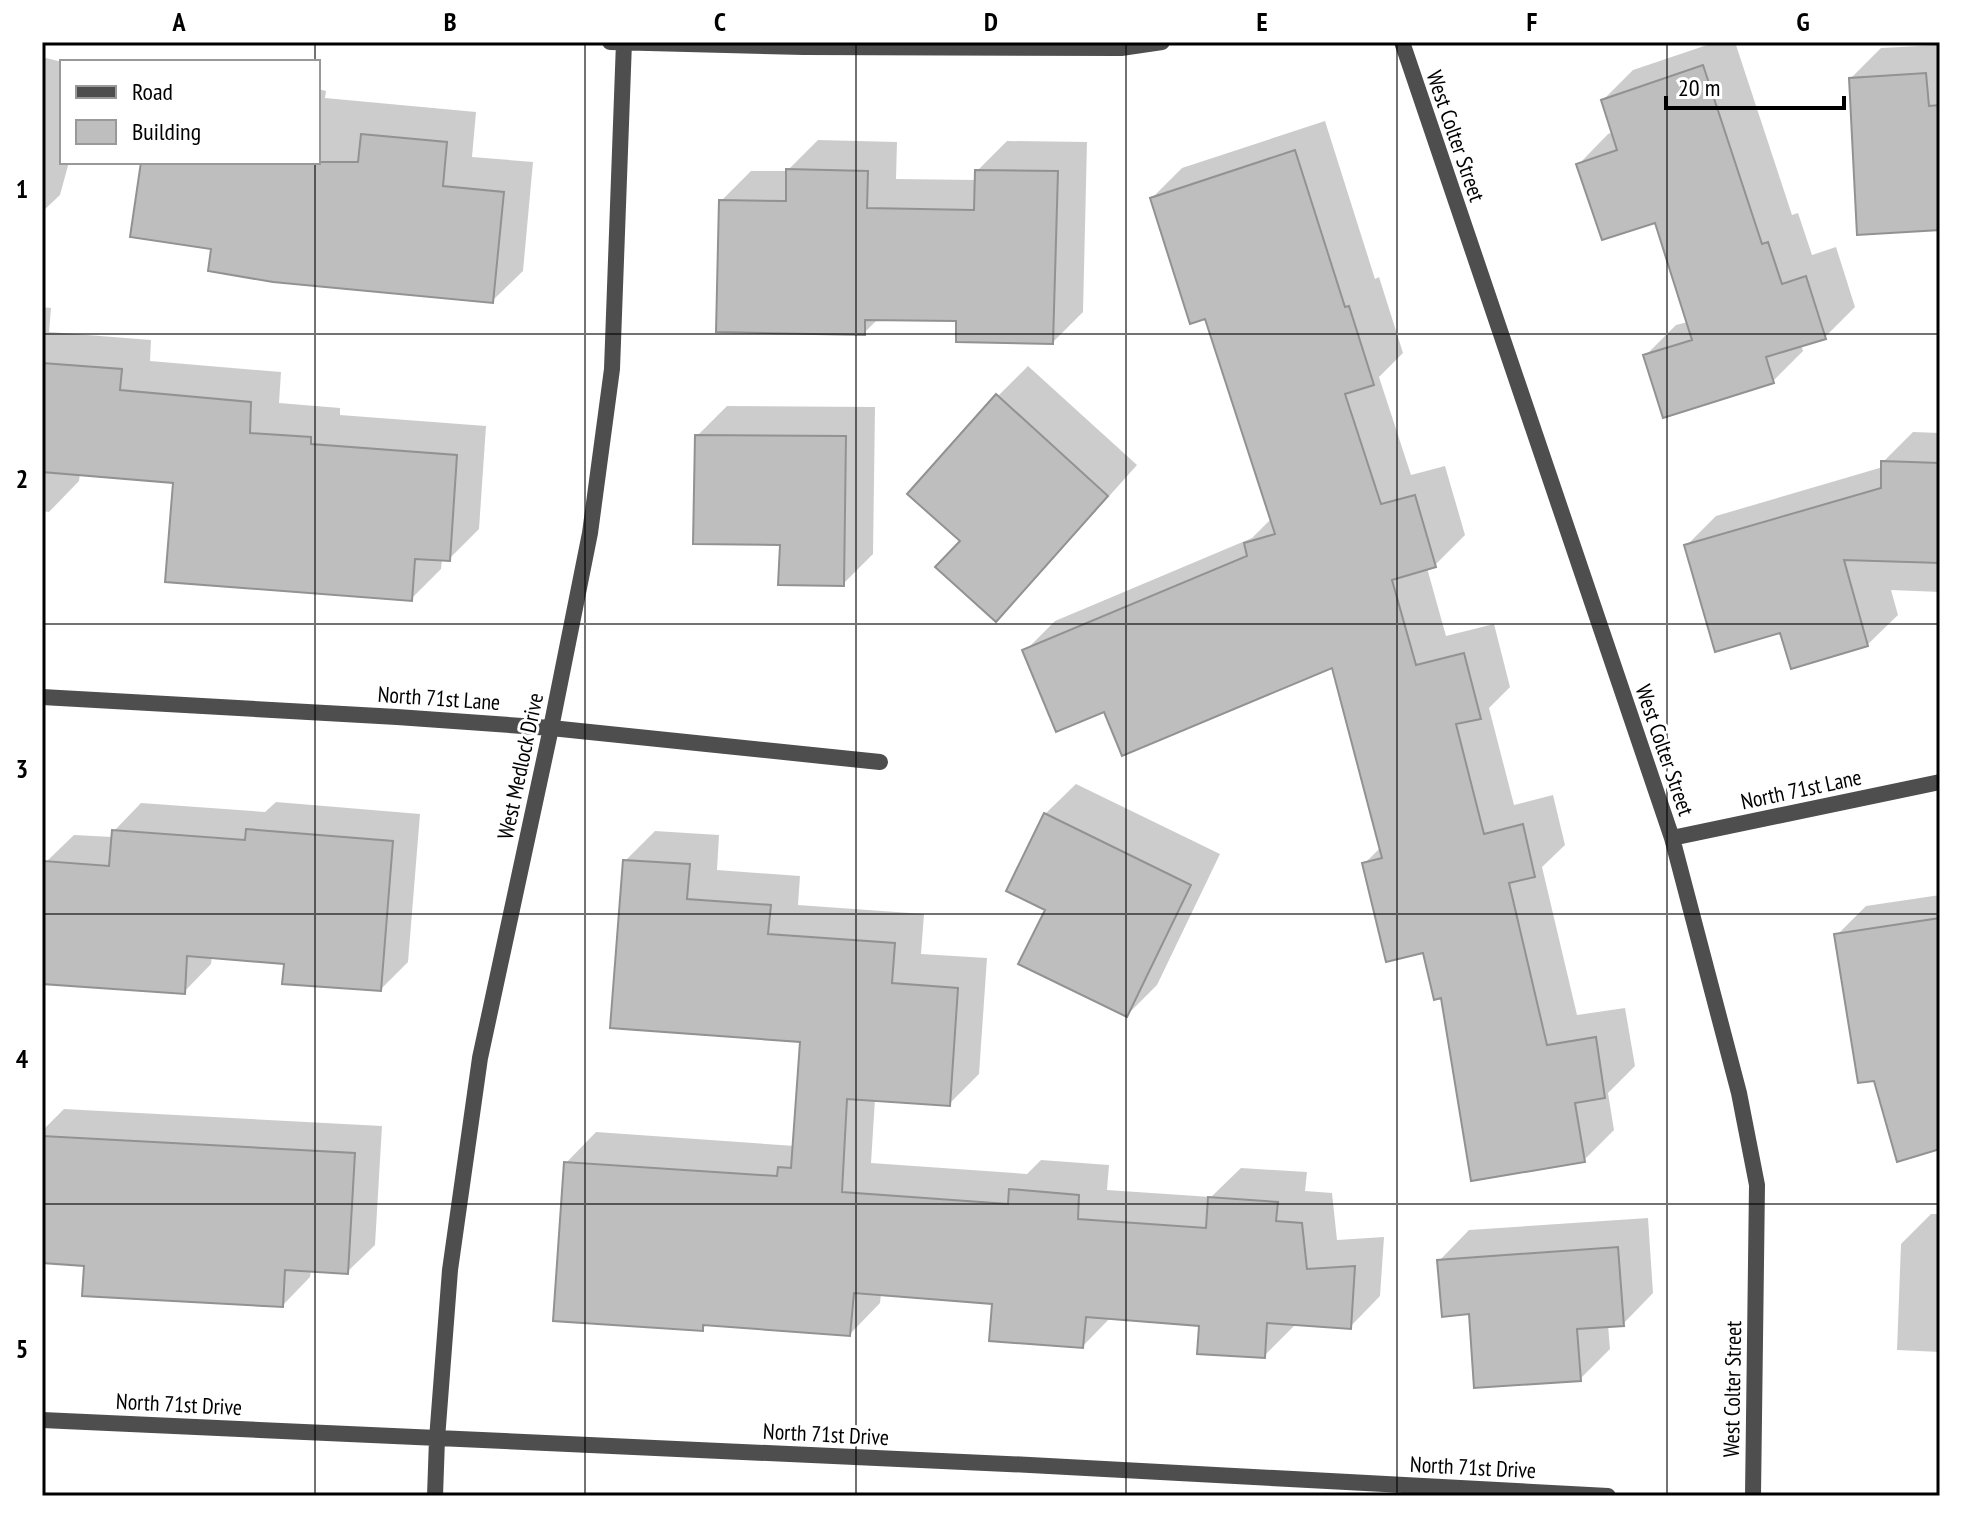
<svg xmlns="http://www.w3.org/2000/svg" width="1982" height="1538" font-family="'PT Sans Narrow',sans-serif">
  <style>
    .shadow { fill: #0003 }
    .building { fill: #bebebe; stroke: #929292; stroke-width: 2 }
    .lines { fill: none; stroke-linecap: round; stroke-linejoin: round }
    .minor { stroke: #4e4e4e; stroke-width: 16 }
    .grid { fill: none; stroke: #000; stroke-width: 2; stroke-opacity: 0.55 }
    .labels { text-anchor: middle; dominant-baseline: central; stroke-width: 6; stroke-linejoin: round; paint-order: stroke }
    .street-label { font-size: 22px; fill: #000; stroke: #fff }
    .neatline { fill: none; stroke: #000; stroke-width: 3 }
    .grid-label { font-size: 26px; text-anchor: middle; font-weight: bold; fill: #000 }
  </style>
  <rect width="100%" height="100%" fill="#fff"/>
  <!-- shadow -->
  <path class="shadow" d="M1716 42H1735L1792 215 1798 213 1812 255 1836 247 1855 307 1825 337 1801 344 1803 351 1773 381 1645 356 1676 325 1688 322 1656 220 1578 165 1608 134 1614 132 1603 100 1633 70Z
    M1940 45V228L1851 78 1881 48Z
    M42 57 62 62V162H69L60 195 42 212Z
    M318 89 326 91 325 98 476 112 472 157 533 162 523 271 492 301 213 247 143 162H318Z
    M1325 121 1375 279 1379 277 1403 353 1379 377 1411 475 1445 466 1465 535 1435 565 1427 568 1446 636 1494 624 1510 687 1489 708 1514 805 1553 795 1565 845 1542 867 1577 1015 1625 1008 1635 1066 1608 1093 1614 1130 1584 1160 1425 950 1364 864 1381 847 1334 665 1105 710 1025 651 1055 621 1252 538 1272 518 1206 316 1152 198 1182 168Z
    M818 140 897 142 896 179 977 180V171L1007 141 1087 142 1083 312 1053 342 958 319 879 318 864 333 721 201 751 171H787Z
    M42 307 51 308 49 332 151 340 150 361 281 372 279 403 340 408V415L486 426 479 529 449 559H442L441 569 411 599 175 481 80 473 79 481 49 512 42 511Z
    M1028 366 1137 465 1026 589 996 619 962 540 998 396Z
    M727 406 875 407 873 554 843 584 782 543 697 436Z
    M1913 432 1940 433V592L1891 590 1898 615 1867 645 1781 630 1686 546 1716 516 1883 467V462Z
    M1076 784 1220 854 1157 985 1127 1015 1047 909 1045 814Z
    M276 802 420 814 408 962 381 989 286 962 212 956 211 964 184 992 42 982V881L45 882 46 862 74 835 113 837 114 831 141 803 265 812Z
    M655 831 719 835 717 870 800 876 798 905 924 914 921 954 987 958 979 1074 949 1104 875 1099 871 1163 1027 1174 1041 1160 1109 1165 1107 1190 1211 1197 1241 1168 1307 1172 1305 1191 1332 1193 1337 1240 1384 1237 1380 1296 1350 1327 1294 1323V1326L1264 1356 1201 1324 1111 1317 1083 1346 994 1302 881 1294 880 1303 850 1334 708 1323 702 1329 566 1163 596 1132 795 1146 802 1040 625 861Z
    M1940 895V1147L1837 935 1866 906Z
    M64 1109 382 1126 375 1245 347 1272 311 1270 310 1277 283 1305 86 1264 42 1261V1131Z
    M1931 1214H1940V1352L1897 1350 1901 1244Z
    M1648 1218 1653 1293 1623 1324 1608 1325 1610 1349 1580 1379 1471 1312 1439 1261 1469 1230Z"/>
  <!-- building -->
  <path class="building" d="M1703 65 1762 244 1768 242 1782 284 1806 276 1826 339 1766 357 1774 383 1663 418 1643 355 1692 340 1655 223 1602 240 1576 164 1617 150 1601 100Z
    M1926 73 1929 106 1940 105V230L1857 235 1849 78Z
    M361 134 447 142 443 186 504 192 493 303 273 282 208 271 211 249 130 237 141 162H358Z
    M1295 150 1345 307 1349 306 1374 385 1345 394 1381 504 1415 495 1436 567 1392 580 1416 665 1464 653 1481 719 1456 724 1484 834 1523 824 1535 877 1509 883 1547 1045 1596 1037 1605 1098 1575 1103 1585 1162 1471 1181 1441 998 1434 1000 1423 953 1386 962 1362 863 1382 858 1332 668 1122 756 1104 712 1056 732 1022 650 1247 556 1244 543 1275 534 1205 319 1190 324 1150 198Z
    M786 169 868 171 867 208 974 210 975 170 1058 171 1053 344 956 342V321L865 320V335L716 332 719 200 786 201Z
    M42 363 122 369 120 390 251 402 250 433 311 437V444L457 455 450 561 415 559 412 601 165 582 173 483 42 472Z
    M996 394 1108 496 996 622 935 567 960 541 907 494Z
    M695 435 846 436 844 586 778 585 780 545 693 544Z
    M1881 461 1940 463V563L1844 560 1868 646 1791 669 1780 633 1715 652 1684 545 1881 488Z
    M1044 813 1191 885 1127 1017 1018 964 1045 910 1006 891Z
    M246 829 393 841 381 991 282 984 284 964 187 956 185 994 42 984V896L44 861 109 866 112 830 245 840Z
    M623 860 690 864 687 899 771 905 768 934 895 943 892 983 958 988 950 1106 847 1099 842 1192 1008 1204 1009 1189 1079 1195 1078 1219 1206 1228 1208 1197 1278 1202 1276 1221 1302 1223 1307 1269 1355 1266 1351 1329 1267 1323 1265 1358 1197 1354 1199 1326 1086 1317 1083 1348 989 1341 992 1304 854 1293 850 1336 703 1325V1331L553 1321 564 1162 777 1176 778 1167 791 1168 800 1042 610 1028Z
    M1940 918V1149L1897 1162 1874 1081 1858 1083 1834 934Z
    M42 1136 355 1153 348 1274 285 1270 283 1307 82 1296 84 1266 42 1263Z
    M1618 1247 1624 1326 1577 1329 1581 1381 1474 1388 1469 1314 1442 1317 1437 1260Z"/>
  <g class="lines">
    <!-- minor -->
    <path class="minor" d="M610 42 804 47 1121 48 1162 42
      M1402 42 1672 838 1739 1093 1757 1185 1753 1496
      M42 697 397 717 551 728 880 762
      M1672 838 1940 782
      M42 1420 1030 1465 1608 1496
      M435 1496 437 1439 450 1270 480 1058 551 728 590 533 612 369 624 42"/>
  </g>
  <!-- grid -->
  <path class="grid" d="M315 42V62M585 42V1496M856 42V1496M1126 42V1496M1397 42V1496M1667 42V1496M315 162V1496M42 334H1940M42 624H1940M42 914H1940M42 1204H1940"/>
  <g class="labels">
    <!-- street labels -->
    <g class="street-label">
      <text transform="translate(1456 136) rotate(71)">West Colter Street</text>
      <text transform="translate(439 698) rotate(4)">North 71st Lane</text>
      <text transform="translate(1665 750) rotate(71)">West Colter Street</text>
      <text transform="translate(520 766) rotate(-78)">West Medlock Drive</text>
      <text transform="translate(1801 789) rotate(-12)">North 71st Lane</text>
      <text transform="translate(1732 1389) rotate(-89)">West Colter Street</text>
      <text transform="translate(179 1404) rotate(3)">North 71st Drive</text>
      <text transform="translate(826 1434) rotate(3)">North 71st Drive</text>
      <text transform="translate(1473 1467) rotate(3)">North 71st Drive</text>
    </g>
  </g>
  <!-- border -->
  <rect width="1982" height="1538" fill="none" stroke="#ffffff" stroke-width="88"/>
  <!-- legend -->
  <rect x="60" y="60" width="260" height="104" fill="#ffffff" stroke="#999999" stroke-width="2"/>
  <rect x="76" y="86" width="40" height="12" fill="#4e4e4e" stroke="#999999" stroke-width="2"/>
  <text x="132" y="100" font-size="24" fill="#000000">Road</text>
  <rect x="76" y="120" width="40" height="24" fill="#bebebe" stroke="#999999" stroke-width="2"/>
  <text x="132" y="140" font-size="24" fill="#000000">Building</text>
  <!-- scale -->
  <path d="M1666 96v12h178v-12" fill="none" stroke="#000000" stroke-width="4"/>
  <text x="1678" y="96" font-size="24" fill="#000000" stroke="#ffffff" stroke-width="6" paint-order="stroke">20 m</text>
  <rect x="44" y="44" width="1894" height="1450" class="neatline"/>
  <g class="grid-label">
    <text x="179" y="31">A</text>
    <text x="450" y="31">B</text>
    <text x="720" y="31">C</text>
    <text x="991" y="31">D</text>
    <text x="1262" y="31">E</text>
    <text x="1532" y="31">F</text>
    <text x="1803" y="31">G</text>
    <text x="22" y="198">1</text>
    <text x="22" y="488">2</text>
    <text x="22" y="778">3</text>
    <text x="22" y="1068">4</text>
    <text x="22" y="1358">5</text>
  </g>
</svg>
